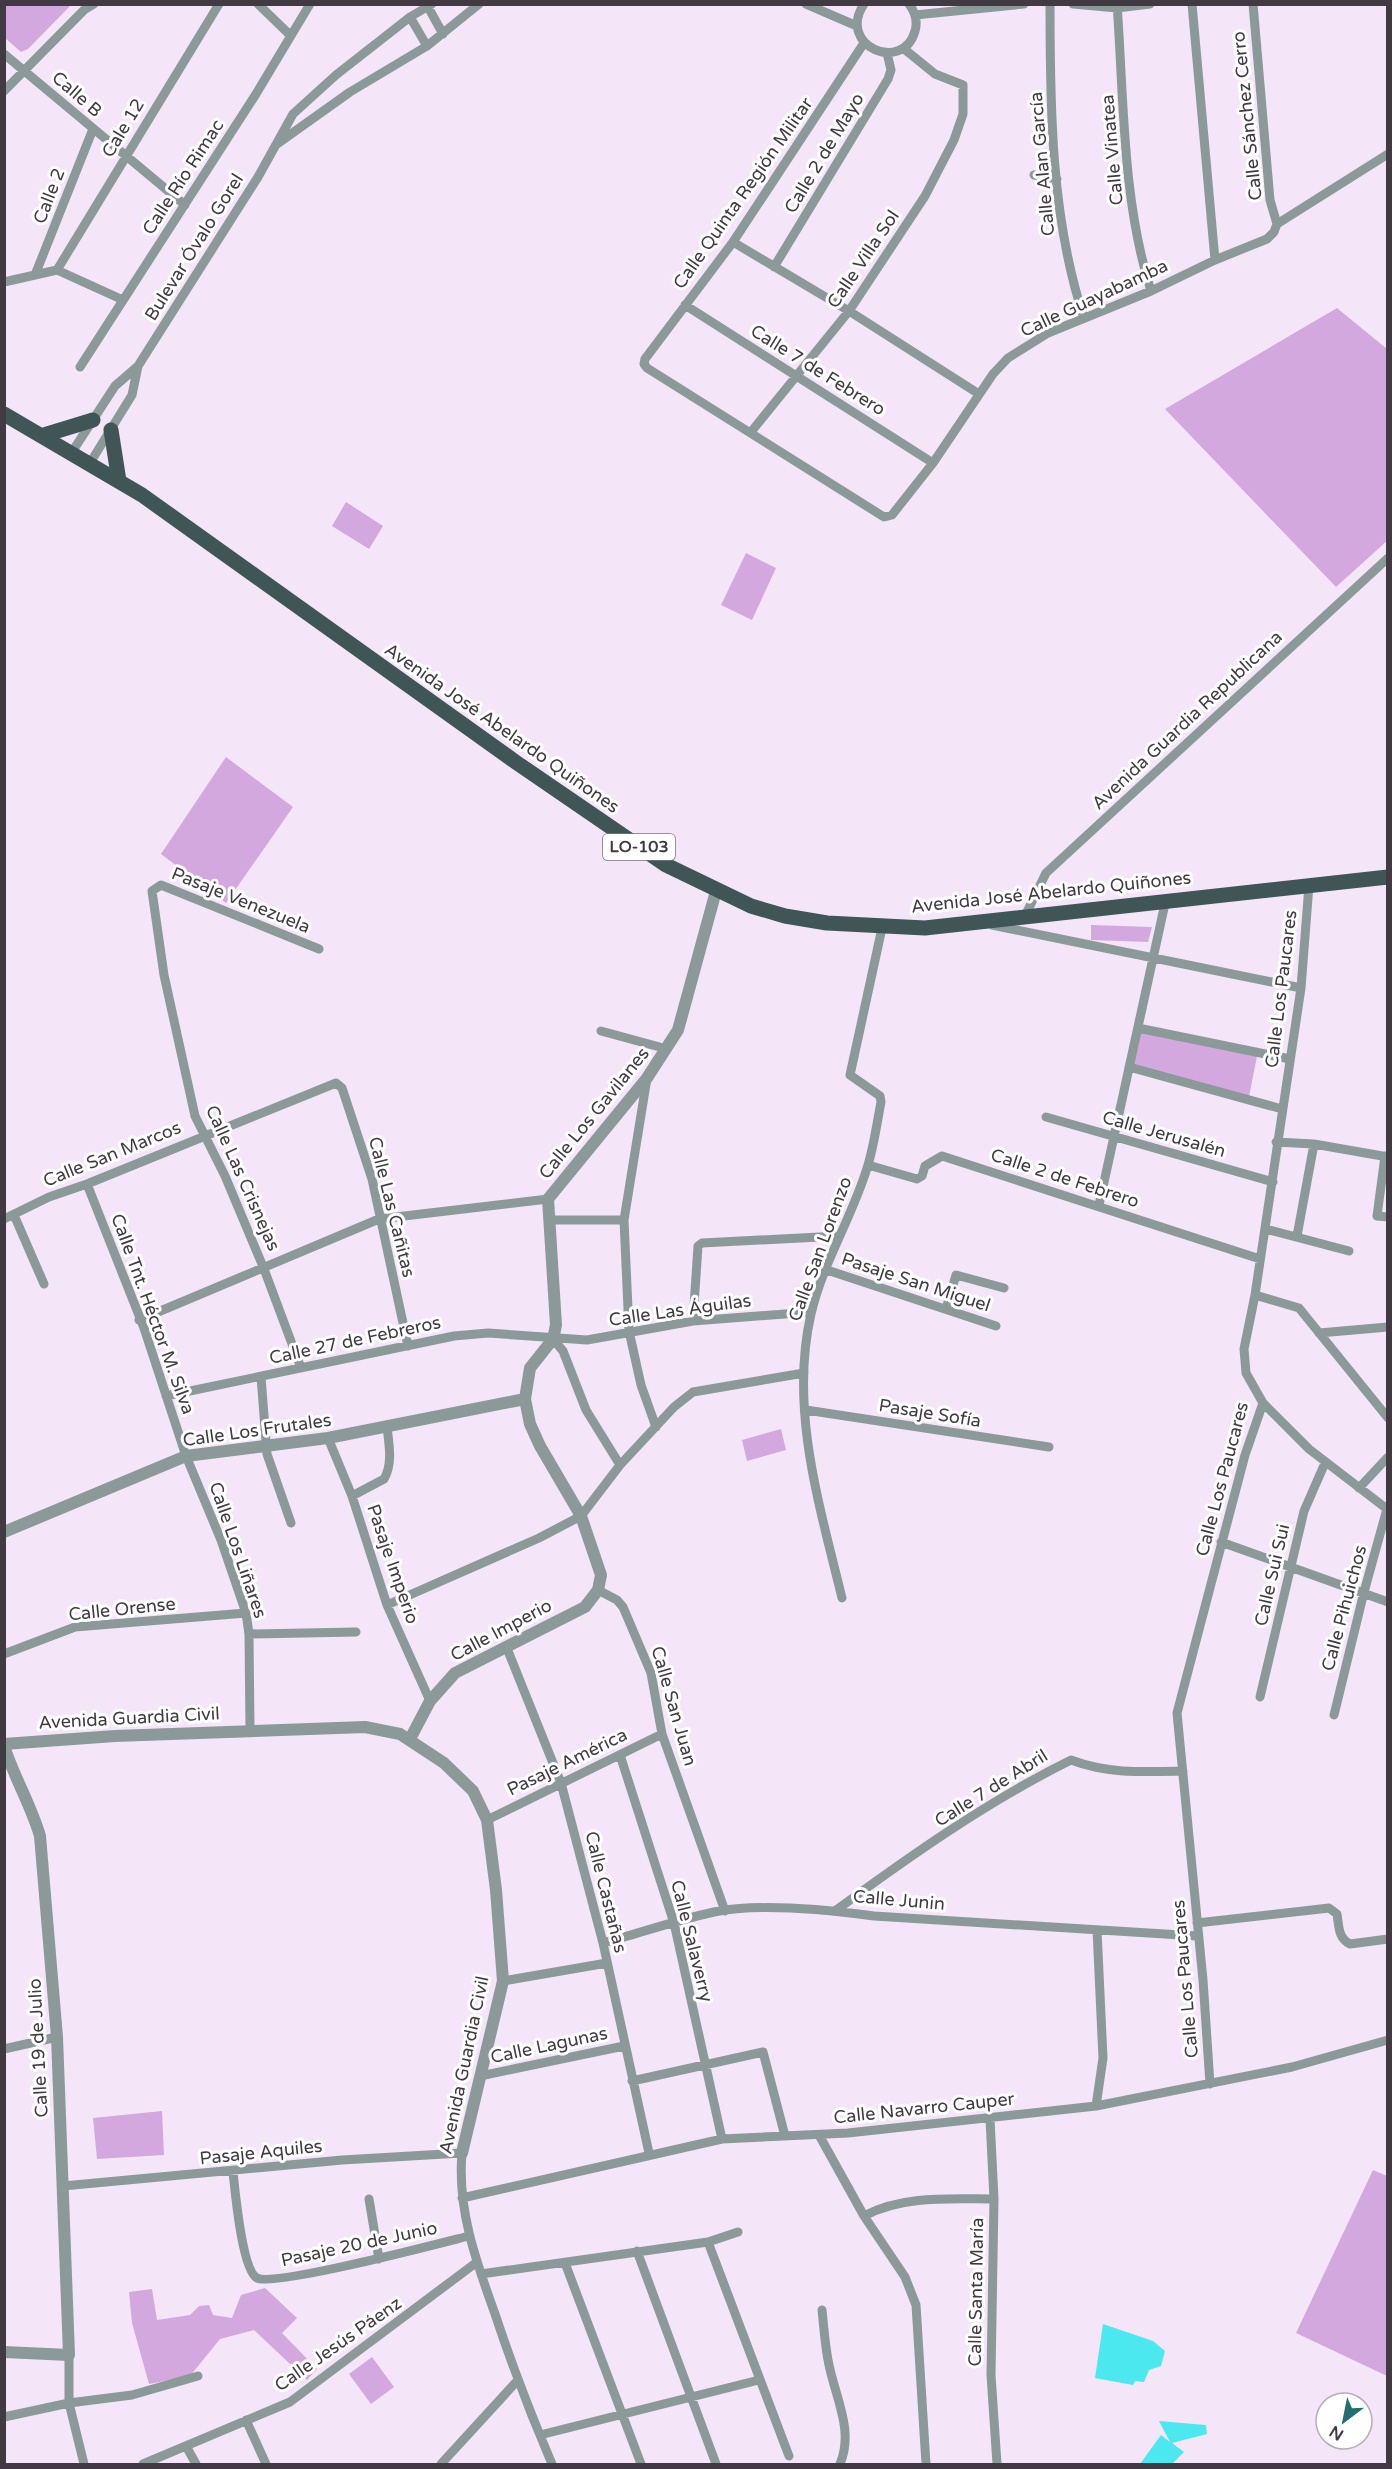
<svg xmlns="http://www.w3.org/2000/svg" width="1392" height="2469" font-family="'Varela Round',sans-serif">
  <style>
    .green { fill: #d3a8de }
    .water { fill: #4be9ef }
    .lines { fill: none; stroke-linecap: round; stroke-linejoin: round }
    .minor { stroke: #8c9999; stroke-width: 9 }
    .tertiary { stroke: #8c9999; stroke-width: 12 }
    .primary { stroke: #3f5556; stroke-width: 15 }
    .labels { text-anchor: middle; dominant-baseline: central; stroke-width: 6; stroke-linejoin: round; paint-order: stroke }
    .shield { fill: #fff; stroke: #7a757b; stroke-width: 1.5 }
    .shield-label { font-size: 16px; font-weight: bold; fill: #413a42 }
    .street-label { font-size: 18px; fill: #413a42; stroke: #fff }
  </style>
  <rect width="100%" height="100%" fill="#f5e5f9"/>
  <!-- green -->
  <path class="green" d="M4 5 5 4 71 5 28 49 21 52 5 38Z
    M1337 308 1387 349 1388 540 1336 587 1165 409Z
    M346 502 383 526 369 549 332 526Z
    M746 553 776 568 752 620 721 605Z
    M226 757 293 807 226 903 161 854Z
    M1091 925 1152 927 1148 942 1091 940Z
    M1141 1028 1257 1056 1249 1097 1133 1066Z
    M781 1429 786 1450 747 1461 742 1440Z
    M162 2111 164 2155 97 2159 93 2118Z
    M1373 2170 1387 2176V2376L1296 2333Z
    M265 2288 297 2318 282 2333 317 2369 307 2380 254 2330 220 2339 190 2376 149 2384 132 2323 129 2292 152 2289 157 2320 190 2315 199 2306 209 2305 213 2315 232 2318 241 2295Z
    M372 2357 394 2387 371 2404 349 2374Z"/>
  <!-- water -->
  <path class="water" d="M1103 2324 1153 2341 1165 2351 1161 2366 1149 2370 1144 2382 1135 2381 1133 2385 1095 2378Z
    M1159 2421 1206 2425 1207 2434 1172 2443 1184 2452 1172 2464H1140L1161 2435 1170 2442Z"/>
  <g class="lines">
    <!-- minor -->
    <path class="minor" d="M258 4 290 35
      M806 4 857 26
      M864 4C836 46 903 74 915 31 918 21 915 12 909 4
      M1050 4C1050 108 1051 219 1084 318
      M1073 4 1117 8 1150 4
      M1117 4C1124 99 1122 200 1151 291
      M1192 4 1215 260
      M1253 4 1270 200 1277 224
      M428 7 443 34
      M915 15 1024 4
      M410 17 427 46
      M864 43 733 242 645 359 644 364 647 368 884 517 892 515 933 463 993 374 1008 358 1048 333 1151 291 1215 260 1267 239 1274 232 1277 224
      M4 54 185 205
      M4 91 84 10 94 4
      M277 144 350 92 427 46 479 4
      M1034 175 1057 179
      M1277 224 1388 154
      M733 242 849 311 979 394
      M774 267 888 79 891 70 887 53
      M57 270 219 4
      M57 270 123 300
      M35 275 93 129
      M4 282 57 270
      M685 305 933 463
      M80 367 256 94 310 4
      M751 432 849 311 925 196 954 140 963 114V85L935 74 903 48
      M72 452 115 386 138 366 258 177 293 114 336 75 410 17 432 4
      M90 463 132 395 138 366
      M1309 885 1301 988 1255 1295 1244 1349 1246 1373 1263 1403 1309 1449 1387 1509 1364 1592 1334 1715
      M1024 918 1046 873 1388 558
      M992 925 1301 988
      M1138 1028 1290 1059
      M601 1031 667 1049
      M1129 1067 1282 1109
      M647 1078 624 1220 629 1331 641 1385 656 1427
      M1046 1117 1273 1182
      M1276 1142 1314 1144 1388 1157
      M1385 1156 1377 1216 1388 1217
      M868 1165 917 1179 922 1176 925 1166 942 1156 1260 1259
      M87 1184 144 1328 186 1456 221 1540 246 1613 249 1634 250 1729
      M1099 1205 1166 899
      M14 1215 44 1284
      M4 1219 49 1197 87 1184 336 1083 342 1088 372 1179 408 1346
      M550 1220H624
      M1266 1229 1349 1251
      M1297 1236 1314 1144
      M827 1270 996 1326
      M1255 1295 1299 1308 1388 1418
      M946 1309 956 1275 1004 1288
      M139 1320 379 1219 548 1199
      M693 1321 698 1246 702 1243 839 1236
      M1319 1333 1388 1327
      M553 1339 563 1351 586 1410 620 1465
      M301 1368 264 1269 225 1176 195 1116 164 975 152 891 161 885 319 949
      M261 1377 267 1454 291 1523
      M166 1396 454 1336 488 1333 587 1340 693 1321 811 1312
      M806 1410 1049 1447
      M328 1438 352 1496 387 1605 430 1701
      M1359 1488 1388 1457
      M352 1496 384 1479C393 1464 389 1444 387 1427
      M1221 1542 1388 1602
      M598 1590 617 1600 623 1607 651 1673 662 1734 725 1911
      M842 1598C820 1507 789 1409 811 1314 823 1262 853 1216 868 1165 874 1145 877 1123 881 1102L880 1096 850 1075 882 928
      M387 1605 539 1538 581 1516 620 1465 674 1407 693 1392 804 1373
      M249 1634 356 1632
      M506 1646 561 1783 603 1943 649 2153
      M4 1654 75 1627 246 1613
      M1260 1697 1304 1511 1325 1463
      M620 1755 674 1923 722 2139
      M487 1820 662 1734
      M835 1911C910 1856 988 1801 1071 1760 1108 1774 1144 1772 1183 1771
      M1197 1923 1329 1908 1337 1914C1339 1926 1338 1938 1350 1944L1388 1939
      M603 1943C640 1933 677 1920 714 1912 758 1903 829 1910 874 1916L1197 1936
      M503 1981 607 1963
      M4 2049 57 2037
      M480 2076 624 2046
      M632 2081 763 2052 785 2136
      M1210 2084 1203 1980 1177 1713 1245 1455 1263 1403
      M1096 2106 1103 2058 1097 1930
      M990 2119 994 2199 991 2375 997 2464
      M819 2135 864 2216 905 2277 916 2305 926 2464
      M233 2172C235 2190 242 2270 257 2278 274 2287 441 2243 469 2236
      M63 2186 342 2160 462 2153C457 2209 476 2261 495 2314 512 2365 531 2415 552 2464
      M462 2198 722 2139 848 2133 1096 2106 1292 2067 1388 2040
      M369 2199 379 2259
      M864 2216C902 2195 951 2199 994 2199
      M708 2242 789 2456
      M637 2251 716 2464
      M565 2263 641 2464
      M481 2274 708 2242 738 2232
      M822 2310C824 2328 825 2347 829 2365 836 2399 854 2431 840 2464
      M69 2355V2403L84 2464
      M4 2417 69 2403 132 2395 198 2376
      M246 2420 266 2464
      M540 2435 759 2380
      M186 2446 196 2464
      M143 2464 290 2402 477 2262
      M441 2464 518 2380"/>
    <!-- tertiary -->
    <path class="tertiary" d="M4 1532 186 1456 328 1438 525 1399
      M410 1739 430 1701 455 1673 585 1607 598 1590 601 1575 581 1516 540 1446 530 1424 525 1399 530 1368 553 1339 556 1325 548 1199 647 1078 678 1030 716 891
      M4 1744 115 1736 365 1727 400 1734 444 1763 473 1791 487 1820 496 1890 503 1981 462 2153
      M4 1746C14 1777 31 1805 40 1836L57 2037 69 2355 4 2352"/>
    <!-- primary -->
    <path class="primary" d="M4 414 142 495 517 763 666 865 751 906 785 916 827 923 925 928 1388 877
      M111 430 119 481
      M44 435 93 420"/>
  </g>
  <g class="labels">
    <!-- shield labels -->
    <rect class="shield" x="603" y="834" width="72" height="26" rx="4.5"/>
    <g class="shield-label">
      <text x="639" y="847">LO-103</text>
    </g>
    <!-- street labels -->
    <g class="street-label">
      <text transform="translate(77 94) rotate(41)">Calle B</text>
      <text transform="translate(1247 116) rotate(-96)">Calle Sánchez Cerro</text>
      <text transform="translate(123 128) rotate(-59)">Cale 12</text>
      <text transform="translate(1112 150) rotate(-95)">Calle Vinatea</text>
      <text transform="translate(824 153) rotate(-59)">Calle 2 de Mayo</text>
      <text transform="translate(1042 164) rotate(-95)">Calle Alan García</text>
      <text transform="translate(183 177) rotate(-57)">Calle Río Rimac</text>
      <text transform="translate(743 193) rotate(-55)">Calle Quinta Región Militar</text>
      <text transform="translate(49 196) rotate(-69)">Calle 2</text>
      <text transform="translate(194 247) rotate(-58)">Bulevar Óvalo Gorel</text>
      <text transform="translate(863 259) rotate(-56)">Calle Villa Sol</text>
      <text transform="translate(1094 298) rotate(-25)">Calle Guayabamba</text>
      <text transform="translate(818 370) rotate(32)">Calle 7 de Febrero</text>
      <text transform="translate(1187 720) rotate(-43)">Avenida Guardia Republicana</text>
      <text transform="translate(502 728) rotate(35)">Avenida José Abelardo Quiñones</text>
      <text transform="translate(1051 892) rotate(-6)">Avenida José Abelardo Quiñones</text>
      <text transform="translate(241 900) rotate(22)">Pasaje Venezuela</text>
      <text transform="translate(1281 989) rotate(-83)">Calle Los Paucares</text>
      <text transform="translate(594 1113) rotate(-51)">Calle Los Gavilanes</text>
      <text transform="translate(1164 1134) rotate(16)">Calle Jerusalén</text>
      <text transform="translate(112 1154) rotate(-22)">Calle San Marcos</text>
      <text transform="translate(243 1178) rotate(66)">Calle Las Crisnejas</text>
      <text transform="translate(1065 1178) rotate(18)">Calle 2 de Febrero</text>
      <text transform="translate(392 1207) rotate(76)">Calle Las Cañitas</text>
      <text transform="translate(820 1249) rotate(-70)">Calle San Lorenzo</text>
      <text transform="translate(916 1282) rotate(18)">Pasaje San Miguel</text>
      <text transform="translate(680 1310) rotate(-8)">Calle Las Águilas</text>
      <text transform="translate(153 1314) rotate(70)">Calle Tnt. Héctor M. Silva</text>
      <text transform="translate(355 1340) rotate(-12)">Calle 27 de Febreros</text>
      <text transform="translate(930 1413) rotate(9)">Pasaje Sofía</text>
      <text transform="translate(257 1430) rotate(-8)">Calle Los Frutales</text>
      <text transform="translate(1222 1479) rotate(-75)">Calle Los Paucares</text>
      <text transform="translate(238 1550) rotate(71)">Calle Los Liñares</text>
      <text transform="translate(393 1564) rotate(71)">Pasaje Imperio</text>
      <text transform="translate(1272 1575) rotate(-77)">Calle Sui Sui</text>
      <text transform="translate(1344 1608) rotate(-75)">Calle Pihuichos</text>
      <text transform="translate(122 1609) rotate(-6)">Calle Orense</text>
      <text transform="translate(501 1630) rotate(-28)">Calle Imperio</text>
      <text transform="translate(674 1706) rotate(74)">Calle San Juan</text>
      <text transform="translate(129 1718) rotate(-3)">Avenida Guardia Civil</text>
      <text transform="translate(567 1762) rotate(-26)">Pasaje América</text>
      <text transform="translate(991 1788) rotate(-32)">Calle 7 de Abril</text>
      <text transform="translate(606 1892) rotate(76)">Calle Castañas</text>
      <text transform="translate(899 1900) rotate(5)">Calle Junin</text>
      <text transform="translate(692 1941) rotate(76)">Calle Salaverry</text>
      <text transform="translate(1185 1979) rotate(-95)">Calle Los Paucares</text>
      <text transform="translate(549 2045) rotate(-12)">Calle Lagunas</text>
      <text transform="translate(38 2048) rotate(-93)">Calle 19 de Julio</text>
      <text transform="translate(464 2065) rotate(-78)">Avenida Guardia Civil</text>
      <text transform="translate(924 2108) rotate(-6)">Calle Navarro Cauper</text>
      <text transform="translate(261 2152) rotate(-6)">Pasaje Aquiles</text>
      <text transform="translate(359 2244) rotate(-12)">Pasaje 20 de Junio</text>
      <text transform="translate(976 2292) rotate(-89)">Calle Santa María</text>
      <text transform="translate(338 2344) rotate(-35)">Calle Jesús Páenz</text>
    </g>
  </g>
  <!-- border -->
  <rect width="1392" height="2469" fill="none" stroke="#413a42" stroke-width="12"/>
  <!-- north arrow -->
  <g transform="translate(1344 2421) rotate(212)"><circle r="28" fill="#ffffff" stroke="#b3b0b3" stroke-width="1.5"/>
  <path d="M0-4.5L10 22L0 15L-10 22Z" fill="#226e71"/>
  <text y="-9" font-size="16" font-weight="bold" text-anchor="middle" fill="#413a42">N</text>
  </g>
</svg>
